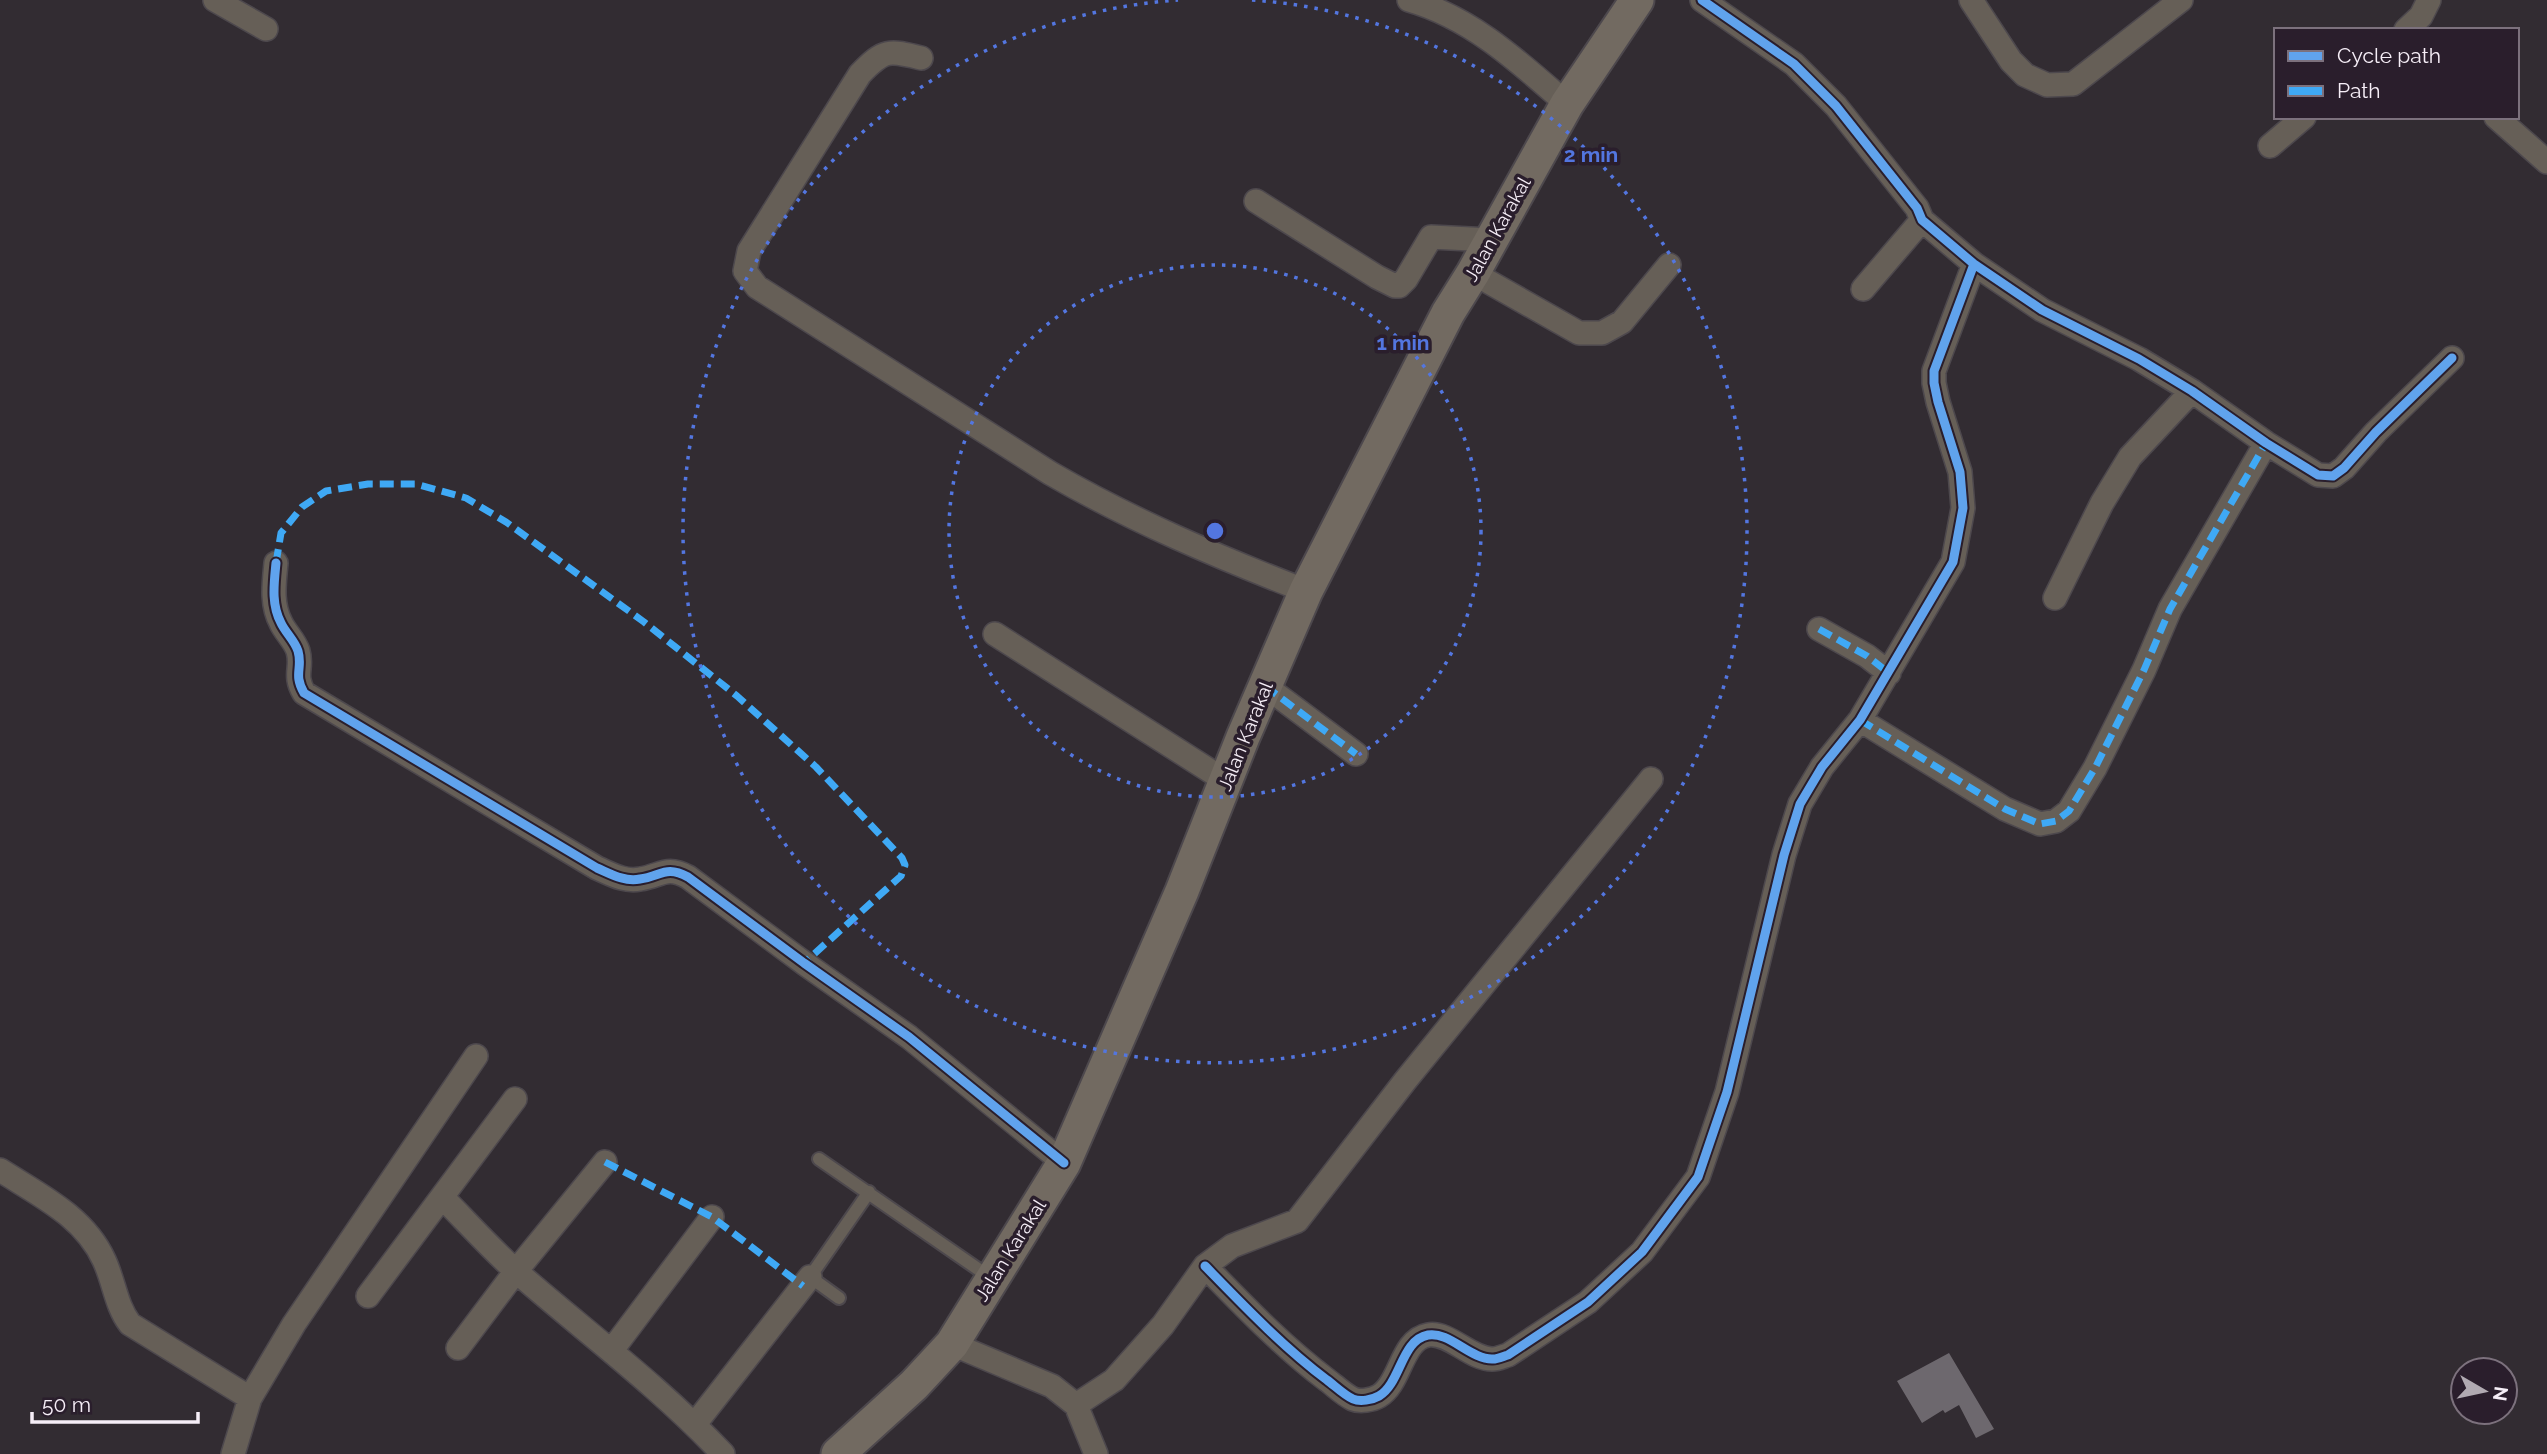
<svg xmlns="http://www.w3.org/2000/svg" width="2547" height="1454" font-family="Raleway,sans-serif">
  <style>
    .building { fill: #6d686e }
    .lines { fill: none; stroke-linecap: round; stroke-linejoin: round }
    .service-casing { stroke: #4d484d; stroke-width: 16 }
    .minor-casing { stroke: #4d484d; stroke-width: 26 }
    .secondary-casing { stroke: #4d484d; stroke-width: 37 }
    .service { stroke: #665f57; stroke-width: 12 }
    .minor { stroke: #665f57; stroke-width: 23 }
    .secondary { stroke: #726a61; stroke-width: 33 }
    .quiet { stroke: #3fa9f5; stroke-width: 7; stroke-dasharray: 14 7; stroke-linecap: butt }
    .cycleway-casing { stroke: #2a1e2c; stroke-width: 13 }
    .cycleway { stroke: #60a3ed; stroke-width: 9 }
    .ring { fill: none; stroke: #5376e0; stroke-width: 3.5; stroke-dasharray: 3.5 7 }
    .labels { text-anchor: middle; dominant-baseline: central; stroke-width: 7; stroke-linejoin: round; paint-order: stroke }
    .street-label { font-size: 19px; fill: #f6eef7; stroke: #2a1e2c }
    .centre { fill: #5376e0; stroke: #2a1e2c; stroke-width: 3.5 }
    .ring-label { font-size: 21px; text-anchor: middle; font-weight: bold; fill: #5376e0; stroke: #2a1e2c; stroke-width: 7; stroke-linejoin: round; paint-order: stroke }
  </style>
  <rect width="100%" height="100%" fill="#322c32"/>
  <!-- building -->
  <path class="building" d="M1949 1353 1994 1429 1976 1438 1959 1405 1945 1413 1943 1410 1922 1423 1897 1381Z"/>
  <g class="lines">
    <!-- service casing -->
    <g class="service-casing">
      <path id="service" d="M819 1159 991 1278
        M839 1298 810 1277 869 1192"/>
    </g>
    <!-- minor casing -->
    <g class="minor-casing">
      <path id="minor" d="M215 0 266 29
        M1409 0C1472 18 1519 62 1567 104
        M1702 0 1794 64 1836 106 1917 208 1922 220 1974 264 2042 310 2139 359 2192 391 2266 443 2318 475 2333 476 2344 468 2376 432 2452 358
        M1971 0 2011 61 2025 75 2047 85 2073 84 2181 0
        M2406 30 2421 16 2429 0
        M921 58C889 50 884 49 860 74L749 251 745 271 757 287 1050 473C1131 520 1218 557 1306 591
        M2496 117 2547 162
        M2270 146 2304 117
        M1256 201 1377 277 1395 286H1399L1406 279 1431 237 1491 240
        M1473 273 1579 333H1602L1622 322 1669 265
        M1863 289 1922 220
        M276 563C274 584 271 604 281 623 285 632 295 641 298 651 303 668 293 674 304 693L597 868C611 874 624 882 640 879 661 876 666 865 688 877L804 963 909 1037 1064 1163
        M2055 598 2102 503 2130 457 2192 391
        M1819 629 1867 656 1889 673
        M995 634 1226 781
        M1265 686 1356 754
        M1860 720 2005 809 2040 824 2056 821 2069 811 2095 768 2144 670 2170 609 2266 443
        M0 1170C39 1195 84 1216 104 1260 114 1281 116 1306 130 1324L250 1398
        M442 1197C467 1222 491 1249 518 1273 587 1333 660 1387 723 1454
        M1205 1266C1244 1306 1282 1346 1327 1380 1334 1385 1344 1395 1353 1399 1360 1402 1372 1400 1379 1396 1401 1383 1401 1340 1428 1335 1449 1331 1471 1360 1493 1359 1498 1359 1504 1356 1508 1355L1588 1302 1642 1252 1698 1177 1727 1092 1784 855 1800 804 1822 767 1860 720 1953 562 1963 508 1960 472 1938 402 1934 383V371L1974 264
        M368 1296 515 1099
        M952 1344 1052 1386 1076 1405 1114 1380 1163 1325 1205 1266 1232 1246 1297 1221 1405 1081 1651 779
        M458 1348 516 1271 605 1162
        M612 1350 712 1217
        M1076 1405 1096 1454
        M695 1424 810 1277
        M233 1454 250 1398 294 1324 476 1056"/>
    </g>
    <!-- secondary casing -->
    <g class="secondary-casing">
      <path id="secondary" d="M838 1454 914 1385 952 1344 1064 1163 1182 891 1243 737 1306 591 1448 313 1473 273 1567 104 1637 0"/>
    </g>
    <!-- service -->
    <use href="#service" class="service"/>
    <!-- minor -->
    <use href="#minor" class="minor"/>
    <!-- secondary -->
    <use href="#secondary" class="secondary"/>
    <!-- quiet -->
    <path class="quiet" d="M276 563 281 533 302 507 326 491 368 484H416L466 498 506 522 644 622 737 696 816 767 902 858 905 865 901 876 804 963
      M1819 629 1867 656 1889 673
      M1265 686 1356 754
      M1860 720 2005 809 2040 824 2056 821 2069 811 2095 768 2144 670 2170 609 2266 443
      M605 1162 712 1217 803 1286"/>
    <!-- cycleway casing -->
    <g class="cycleway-casing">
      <path id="cycleway" d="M1702 0 1794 64 1836 106 1917 208 1922 220 1974 264 2042 310 2139 359 2192 391 2266 443 2318 475 2333 476 2344 468 2376 432 2452 358
        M276 563C274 584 271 604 281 623 285 632 295 641 298 651 303 668 293 674 304 693L597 868C611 874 624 882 640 879 661 876 666 865 688 877L804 963 909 1037 1064 1163
        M1205 1266C1244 1306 1282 1346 1327 1380 1334 1385 1344 1395 1353 1399 1360 1402 1372 1400 1379 1396 1401 1383 1401 1340 1428 1335 1449 1331 1471 1360 1493 1359 1498 1359 1504 1356 1508 1355L1588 1302 1642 1252 1698 1177 1727 1092 1784 855 1800 804 1822 767 1860 720 1953 562 1963 508 1960 472 1938 402 1934 383V371L1974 264"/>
    </g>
    <!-- cycleway -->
    <use href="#cycleway" class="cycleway"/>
  </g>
  <!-- distance rings -->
  <g class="ring">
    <circle cx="1215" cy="531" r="266"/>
    <path d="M1252 0A532 532 0 1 1 1178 0"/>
  </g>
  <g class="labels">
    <!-- street labels -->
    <g class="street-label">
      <text transform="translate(1497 229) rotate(-61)">Jalan Karakal</text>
      <text transform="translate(1245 736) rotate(-68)">Jalan Karakal</text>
      <text transform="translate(1010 1250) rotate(-58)">Jalan Karakal</text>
    </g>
  </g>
  <circle cx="1215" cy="531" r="10" class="centre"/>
  <g class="ring-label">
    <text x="1591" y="162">2 min</text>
    <text x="1403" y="350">1 min</text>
  </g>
  <!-- legend -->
  <rect x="2274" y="28" width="245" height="91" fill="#2a1e2c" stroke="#7c717d" stroke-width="2"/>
  <rect x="2288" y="51" width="35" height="10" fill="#60a3ed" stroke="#7c717d" stroke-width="2"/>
  <text x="2337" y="63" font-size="21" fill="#f6eef7">Cycle path</text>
  <rect x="2288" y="86" width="35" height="10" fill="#3fa9f5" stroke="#7c717d" stroke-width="2"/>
  <text x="2337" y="98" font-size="21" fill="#f6eef7">Path</text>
  <!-- north arrow -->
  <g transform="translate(2484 1391) rotate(99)"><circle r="33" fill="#2a1e2c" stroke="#7c717d" stroke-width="2"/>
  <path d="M0-5L12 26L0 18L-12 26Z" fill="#b1aab2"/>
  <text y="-10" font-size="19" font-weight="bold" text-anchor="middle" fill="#f6eef7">N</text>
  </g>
  <!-- scale -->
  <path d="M32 1412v10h166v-10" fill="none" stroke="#f6eef7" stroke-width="3.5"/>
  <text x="42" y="1412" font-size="21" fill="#f6eef7" stroke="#2a1e2c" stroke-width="5" paint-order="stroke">50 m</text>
</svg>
